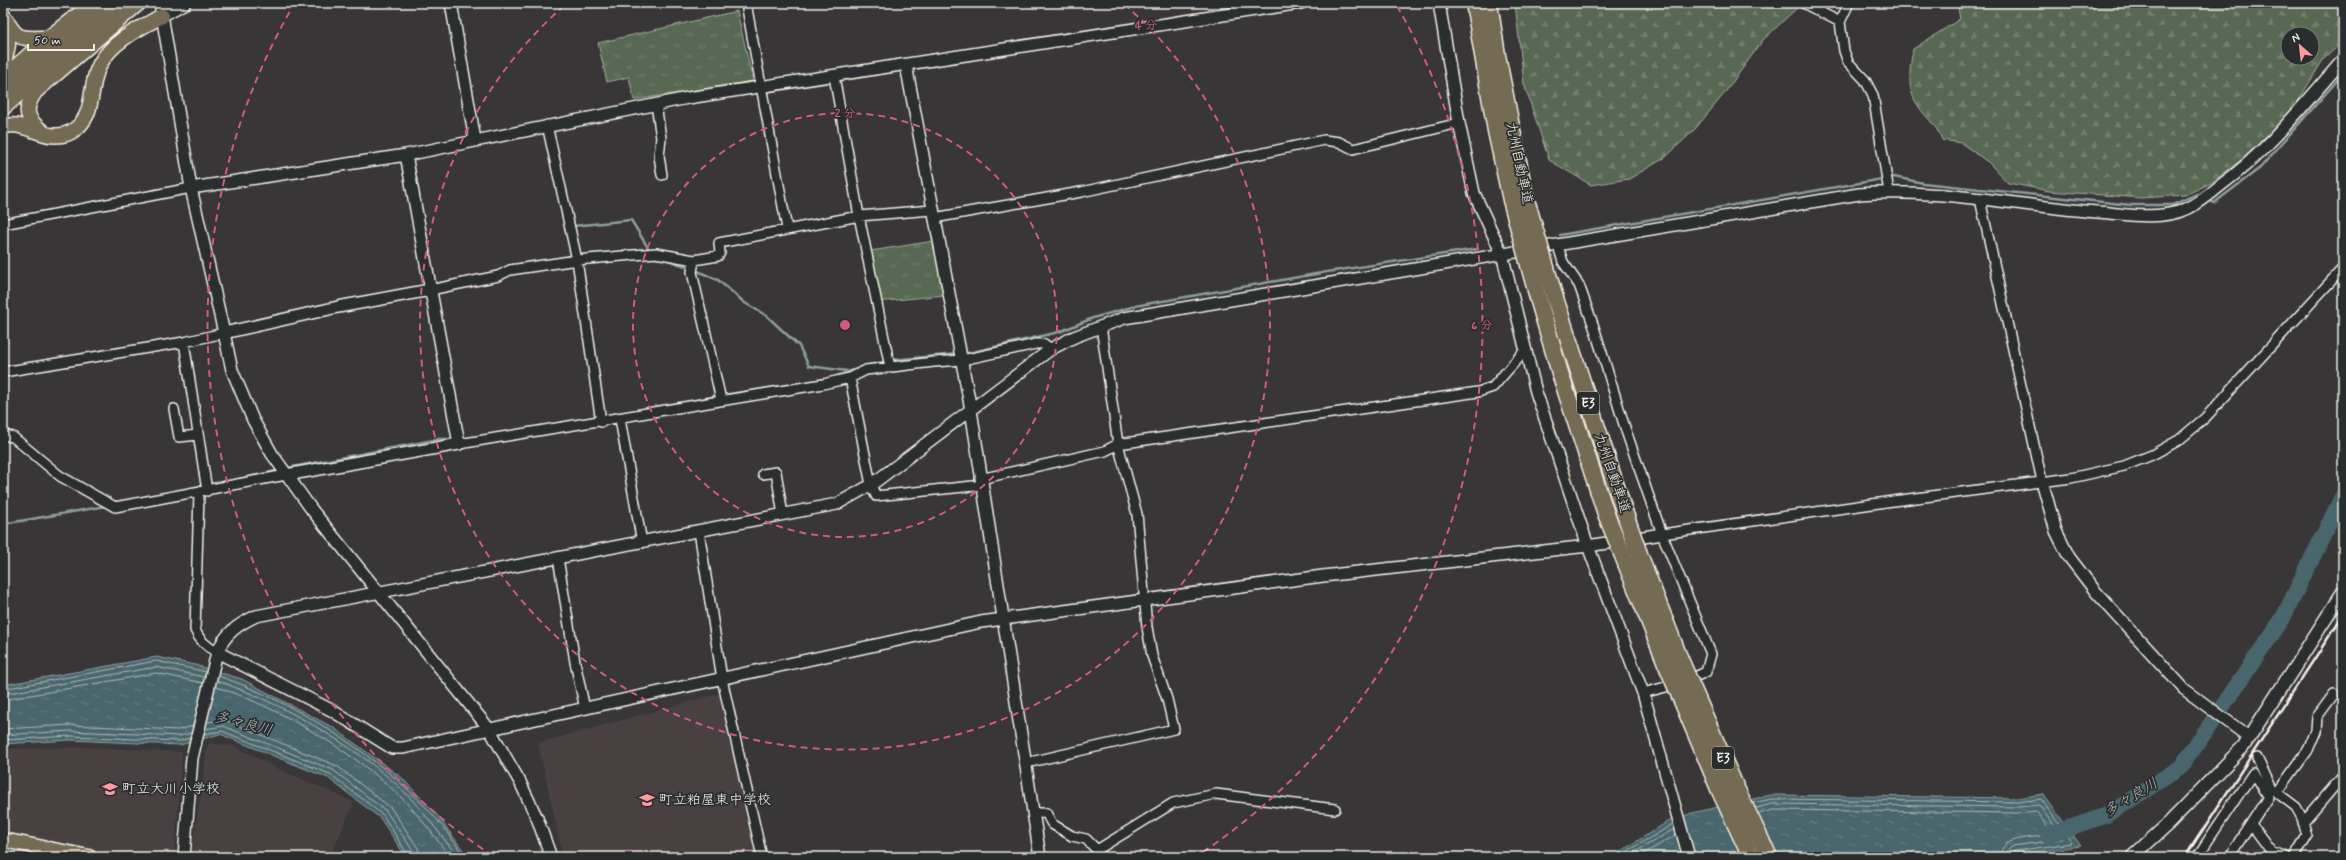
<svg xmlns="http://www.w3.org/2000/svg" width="2346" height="860" font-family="Mynerve,'Klee One',sans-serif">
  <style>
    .built { fill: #484142 }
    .forest { fill: url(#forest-firs); stroke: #a6ad9e; fill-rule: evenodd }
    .park { fill: url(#park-tufts); stroke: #a6ad9e }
    .water { fill: url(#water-ripples); stroke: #8e9e9e }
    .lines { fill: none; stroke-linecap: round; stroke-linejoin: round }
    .shore { stroke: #b0b9b7; stroke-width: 1 }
    .stream { stroke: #8e9e9e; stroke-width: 2.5 }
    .river { stroke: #4a666d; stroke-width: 16 }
    .minor-casing { stroke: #f4f1e8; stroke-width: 12 }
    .tertiary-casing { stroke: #f4f1e8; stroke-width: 14 }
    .secondary-casing { stroke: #f4f1e8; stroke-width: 15 }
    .primary-casing { stroke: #f4f1e8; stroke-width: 17 }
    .trunk-casing { stroke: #f4f1e8; stroke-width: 17 }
    .motorway-casing { stroke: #f4f1e8; stroke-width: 19 }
    .minor { stroke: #2a2d2e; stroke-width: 9 }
    .tertiary { stroke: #2a2d2e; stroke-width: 11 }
    .secondary { stroke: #2a2d2e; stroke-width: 12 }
    .primary { stroke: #746b52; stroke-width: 14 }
    .trunk { stroke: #746b52; stroke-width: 14 }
    .motorway { stroke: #746b52; stroke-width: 16 }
    .rail { stroke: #f4f1e8; stroke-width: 2.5 }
    .motorway-bridge-casing { stroke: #f4f1e8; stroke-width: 19; stroke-linecap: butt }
    .motorway-bridge { stroke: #746b52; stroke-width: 16 }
    .ring { fill: none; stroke: #d15985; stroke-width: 2; stroke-dasharray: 7 5 }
    .labels { text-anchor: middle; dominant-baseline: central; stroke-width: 3.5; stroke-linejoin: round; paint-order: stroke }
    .shield { fill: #2a2d2e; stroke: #b7b6b0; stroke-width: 1 }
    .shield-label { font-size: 13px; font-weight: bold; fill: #f4f1e8 }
    .street-label { font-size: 14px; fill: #f4f1e8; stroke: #2a2d2e }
    .poi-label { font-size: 14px; fill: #f4f1e8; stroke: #2a2d2e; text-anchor: start }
    .water-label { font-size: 15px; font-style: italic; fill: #b0b9b7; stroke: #2a2d2e }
    .centre { fill: #d15985; stroke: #2a2d2e; stroke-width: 2 }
    .ring-label { font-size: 12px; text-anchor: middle; font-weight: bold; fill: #d15985; stroke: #2a2d2e; stroke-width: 3.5; stroke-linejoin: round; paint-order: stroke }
  </style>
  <defs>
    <pattern id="forest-firs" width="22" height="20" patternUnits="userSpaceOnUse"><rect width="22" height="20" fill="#596953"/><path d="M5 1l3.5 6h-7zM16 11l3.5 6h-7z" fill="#717f6c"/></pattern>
    <pattern id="park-tufts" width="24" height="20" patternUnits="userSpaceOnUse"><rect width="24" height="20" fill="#596953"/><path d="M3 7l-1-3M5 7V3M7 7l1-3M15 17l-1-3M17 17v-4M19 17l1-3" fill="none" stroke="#717f6c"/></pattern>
    <pattern id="water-ripples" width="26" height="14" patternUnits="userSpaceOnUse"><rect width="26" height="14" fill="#4a666d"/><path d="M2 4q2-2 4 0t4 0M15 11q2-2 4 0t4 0" fill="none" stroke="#657c82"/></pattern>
  </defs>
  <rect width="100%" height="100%" fill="#383637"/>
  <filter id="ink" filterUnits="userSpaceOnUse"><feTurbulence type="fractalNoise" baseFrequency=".025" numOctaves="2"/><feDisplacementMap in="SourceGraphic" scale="8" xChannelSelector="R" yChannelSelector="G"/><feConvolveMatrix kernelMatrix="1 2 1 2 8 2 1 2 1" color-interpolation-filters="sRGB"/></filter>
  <g filter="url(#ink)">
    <!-- built -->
    <path class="built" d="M721 693 756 857H563L538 743Z
      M208 743 234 746 277 768 354 802 330 857H196L192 852Z
      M83 747 182 752 174 857H133L11 835 3 831V749Z"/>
    <!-- forest -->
    <path class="forest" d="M1515 3H1794L1798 7 1763 40 1724 94 1695 129 1666 157 1629 179 1591 185 1549 160 1524 84Z
      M1957 3H2343V41L2323 60 2274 141 2249 154 2211 183 2185 195 2142 198 2049 191 2008 183 1989 163 1961 143 1942 140C1936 123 1925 118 1917 104 1906 87 1910 68 1913 49L1960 19ZM2288 34H2312V58H2288Z"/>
    <!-- park -->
    <path class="park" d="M737 11 753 81 634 100 629 77 607 82 598 43Z
      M934 241 944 295 878 302 871 251Z"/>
    <!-- water -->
    <path class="water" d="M157 657 195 665 242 679 334 728 401 777 437 815 468 857H406L380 818 328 778 220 734 180 745 71 740 3 744V685Z
      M2043 794 2081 846 1992 857H1612L1667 822 1692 813 1771 795 2018 798Z"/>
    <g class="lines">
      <!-- shore -->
      <path class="shore" d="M218 676C302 703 419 779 464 857
        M217 681C275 699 350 743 395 783 419 804 438 832 458 857
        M216 687C272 704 347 748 391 788 414 808 432 833 450 857
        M3 689 156 661 206 672
        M3 694 156 667 204 677
        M3 700 156 673 203 683
        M207 722 225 720 337 766 391 808 418 848 420 857
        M3 729 71 725 178 730 193 726
        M206 729 223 726 333 770 386 811 413 851 414 857
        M204 734 222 731 330 774 383 815 409 857
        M3 735 71 731 179 736 191 733
        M3 740 71 736 179 741 190 738
        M1753 803 1772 799 2018 802 2041 799 2072 843 2014 851 2011 857
        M1756 808 1772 804 2018 807 2039 805 2063 839 2013 846 2008 850 2006 857
        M1758 814 1773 810 2018 813 2036 811 2052 834C2036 840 2001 833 2000 857
        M1618 857 1673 824
        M1627 857 1674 829
        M1638 857 1676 835"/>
      <!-- stream -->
      <path class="stream" d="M2209 200 2214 203 2260 168 2343 74
        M573 226 631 220 650 251
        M1560 235 1894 177 1923 183 2131 205H2173L2197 194 2201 196
        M653 255 654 258 665 259 691 268
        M695 270 718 280 745 303 767 316 799 346 809 366 847 371
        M964 354 1059 332 1093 318 1135 306 1327 272 1477 249
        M869 365 892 360 957 354
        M831 378 862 367
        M722 395 808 382
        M659 407 717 396
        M287 468 439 439H455
        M211 485 280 470
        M3 524 106 506"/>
      <!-- river -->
      <path class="river" d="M2048 835 2107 815 2181 767 2283 618 2343 495"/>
      <!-- minor casing -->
      <g class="minor-casing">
        <path id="minor" d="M746 3 787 229
          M1803 3 1840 22
          M1849 3 1840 22 1844 51 1848 62 1865 80 1873 95 1889 192
          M834 76 859 216 890 367
          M656 104 661 138 659 156 662 175
          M547 125 577 260 601 422
          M1980 199 2042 481
          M934 218 1081 192 1324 140 1339 142 1353 149 1459 123
          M3 224 191 188
          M1558 246 1563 262 1579 285 1594 327 1626 431 1662 534 1711 654 1706 672 1681 683 1643 693
          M694 260 692 272 721 400
          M430 290 498 276 510 270 577 260 656 253 694 260 718 256 720 253 719 243 859 216 932 210
          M184 342 207 491
          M3 372 184 342 224 333
          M850 378 871 485 876 496 983 485
          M174 409 179 437 198 435
          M620 419 642 543
          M3 435 13 437 60 476 115 507 286 475
          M459 444 823 384 850 378 866 370 934 362 962 360 1036 344H1044L1051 349
          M763 474 776 472 783 515
          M980 479 1105 451 1118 444 1478 392 1493 387 1526 349
          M199 493 195 630C199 640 207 647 217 652
          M699 531 722 679 762 857
          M1662 534 1893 501 2071 478 2124 466 2152 455 2179 440 2205 418 2343 268
          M558 558 575 662 585 709
          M2257 758 2272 789 2296 807 2302 818 2307 836 2294 857
          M1026 763 1174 729 1167 699 1152 656 1147 627 1137 514 1118 444 1101 326
          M2277 793 2308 750 2316 731 2317 717 2334 694
          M1034 813H1046L1052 824 1072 836 1086 839 1097 850 1173 803 1216 794 1335 809
          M2303 823 2343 776
          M2251 824 2271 851 2286 857
          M2197 857 2253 773 2268 797 2229 857"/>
      </g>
      <!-- tertiary casing -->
      <g class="tertiary-casing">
        <path id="tertiary" d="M160 3 191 188 224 333 232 370 253 420 272 454 312 510 490 730 520 782 537 818 551 857
          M451 3 475 140
          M1439 3 1459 123 1474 193 1502 254 1536 392 1588 546 1643 693 1689 857
          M162 16 185 3
          M906 65 971 410 1040 857
          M191 188 406 155 688 98 1301 3
          M224 333 338 307 430 290
          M286 475 459 444 406 155
          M2042 481 2056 531 2069 557 2096 592 2184 689 2250 738
          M217 652 331 710 392 748H403L981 622 1323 576 1588 546 1662 534
          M184 857 192 758 217 652C226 633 237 625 256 616L837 504 871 485 1051 349 1074 337 1124 318 1859 194C1939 188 2018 206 2097 212 2126 214 2158 221 2186 209 2199 204 2210 194 2221 185 2269 150 2304 104 2343 60"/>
      </g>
      <!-- secondary casing -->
      <g class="secondary-casing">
        <path id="secondary" d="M2132 857 2168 824 2243 747 2343 592"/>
      </g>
      <!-- primary casing -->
      <g class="primary-casing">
        <path id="primary" d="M3 840 89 857"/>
      </g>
      <!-- trunk casing -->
      <g class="trunk-casing">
        <path id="trunk" d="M3 15C18 42 19 38 48 38
          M3 68 8 45 4 22
          M3 78 48 38 93 3
          M3 127C24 118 46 145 71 132 98 116 87 87 100 64 112 41 140 28 162 16
          M43 132C26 119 23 110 35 92L139 3"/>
      </g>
      <!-- motorway casing -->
      <g class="motorway-casing">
        <path id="motorway" d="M1474 3 1496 131 1511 200
          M1489 3 1497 55 1525 196
          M3 91 64 39 111 3
          M3 107 55 61 130 3
          M1554 295 1624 511
          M1538 298 1560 373 1606 514
          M1639 554 1679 657
          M1623 556 1666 663"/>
      </g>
      <!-- minor -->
      <use href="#minor" class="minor"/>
      <!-- tertiary -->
      <use href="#tertiary" class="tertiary"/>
      <!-- secondary -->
      <use href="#secondary" class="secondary"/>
      <!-- primary -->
      <use href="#primary" class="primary"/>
      <!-- trunk -->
      <use href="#trunk" class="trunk"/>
      <!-- motorway -->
      <use href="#motorway" class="motorway"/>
      <!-- rail -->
      <path class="rail" d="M2185 857 2343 615"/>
      <!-- motorway-bridge casing -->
      <g class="motorway-bridge-casing">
        <path id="motorway-bridge" d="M1525 196 1554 295
          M1511 200 1538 298
          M1624 511 1639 554
          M1606 514 1623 556
          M1679 657 1735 786 1769 857
          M1666 663 1720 791 1751 857"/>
      </g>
      <!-- motorway-bridge -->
      <use href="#motorway-bridge" class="motorway-bridge"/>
    </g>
  </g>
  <!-- distance rings -->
  <g class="ring">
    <circle cx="845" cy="325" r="212"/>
    <path d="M1124 4A425 425 0 1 1 566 4"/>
    <path d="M493 856A637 637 0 0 1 293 6M1397 6A637 637 0 0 1 1197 856"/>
  </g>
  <!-- icons -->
  <defs>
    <g id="school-bare" transform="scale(1.2)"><path d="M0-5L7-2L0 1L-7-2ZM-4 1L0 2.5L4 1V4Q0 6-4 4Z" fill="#ff9aa2" stroke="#2a2d2e" stroke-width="2.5" paint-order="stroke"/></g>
  </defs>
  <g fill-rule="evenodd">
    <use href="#school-bare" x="110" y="789"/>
    <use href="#school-bare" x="647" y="800"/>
  </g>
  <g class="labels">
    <!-- shield labels -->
    <g class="shield">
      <rect x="1577" y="392" width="22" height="22" rx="3"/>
      <rect x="1712" y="747" width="22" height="22" rx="3"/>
    </g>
    <g class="shield-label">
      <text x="1588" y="403">E3</text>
      <text x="1723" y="758">E3</text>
    </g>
    <!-- street labels -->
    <g class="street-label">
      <text transform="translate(1519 163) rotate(78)">九州自動車道</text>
      <text transform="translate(1612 473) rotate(71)">九州自動車道</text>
    </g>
    <!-- poi labels -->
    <g class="poi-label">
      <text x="122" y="789">町立大川小学校</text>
      <text x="659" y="800">町立粕屋東中学校</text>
    </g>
    <!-- water labels -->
    <g class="water-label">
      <text transform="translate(243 724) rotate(14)">多々良川</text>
      <text transform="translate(2131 798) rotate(-31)">多々良川</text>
    </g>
  </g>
  <circle cx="845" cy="325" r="6" class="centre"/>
  <g class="ring-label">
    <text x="1146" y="29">4 分</text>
    <text x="845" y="117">2 分</text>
    <text x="1482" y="329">6 分</text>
  </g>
  <!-- margin -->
  <rect width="2346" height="860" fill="none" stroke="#2a2d2e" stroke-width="16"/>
  <rect x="8" y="8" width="2330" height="844" fill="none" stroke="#f4f1e8" stroke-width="1.5" filter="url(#ink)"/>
  <!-- north arrow -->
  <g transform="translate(2300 46) rotate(332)"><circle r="19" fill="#2a2d2e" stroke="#7b7b78"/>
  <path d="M0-3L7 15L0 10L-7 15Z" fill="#ff9aa2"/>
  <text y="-6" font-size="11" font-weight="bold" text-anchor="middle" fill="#f4f1e8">N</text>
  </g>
  <!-- scale -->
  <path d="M28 44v6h66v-6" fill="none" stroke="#f4f1e8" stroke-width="2"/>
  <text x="34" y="44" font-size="12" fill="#f4f1e8" stroke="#2a2d2e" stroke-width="3" paint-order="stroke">50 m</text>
</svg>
